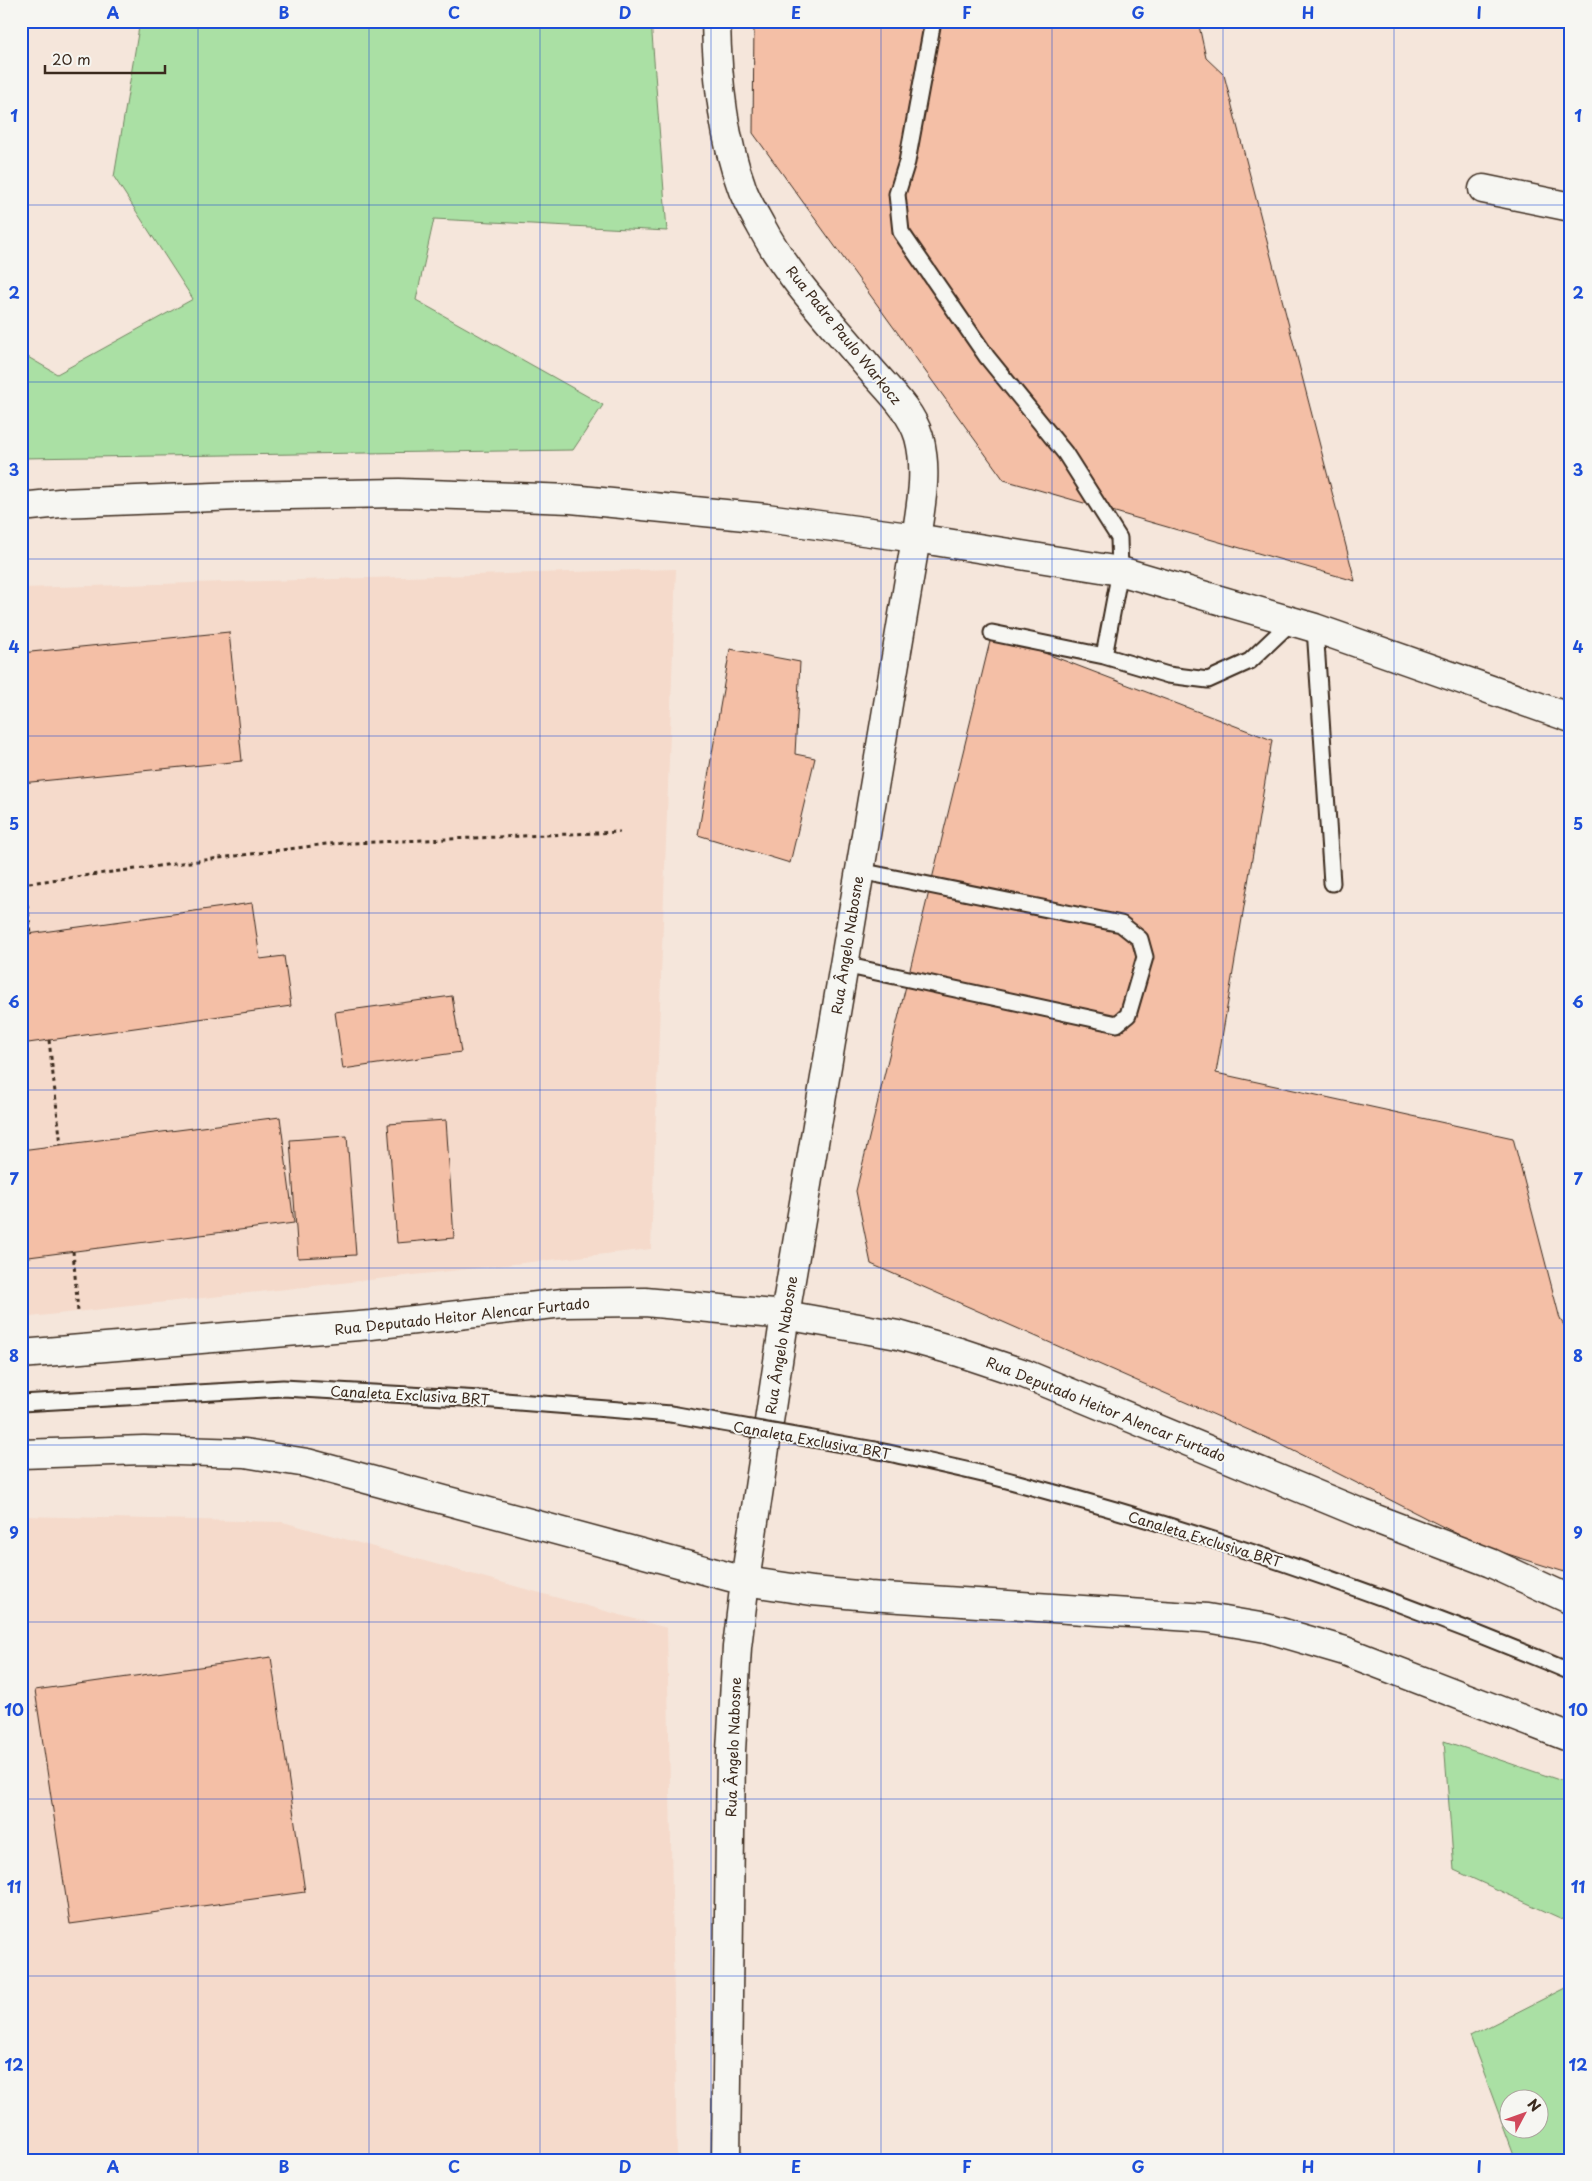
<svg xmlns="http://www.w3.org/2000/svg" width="1592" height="2181" font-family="'Playpen Sans',sans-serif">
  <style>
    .built { fill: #f5dacb }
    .green { fill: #aae0a4; stroke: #728561; fill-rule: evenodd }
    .building { fill: #f4bfa6; stroke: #3b2a1e }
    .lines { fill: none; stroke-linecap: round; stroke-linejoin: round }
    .service-casing { stroke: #3b2a1e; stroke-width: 19 }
    .minor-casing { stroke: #3b2a1e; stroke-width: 31 }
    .tertiary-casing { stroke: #3b2a1e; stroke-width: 31 }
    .primary-casing { stroke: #3b2a1e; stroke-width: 31 }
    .path { stroke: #3b2a1e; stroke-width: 3; stroke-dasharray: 4 4; stroke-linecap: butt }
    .service { stroke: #f6f6f2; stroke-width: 15 }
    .minor { stroke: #f6f6f2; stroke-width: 28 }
    .tertiary { stroke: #f6f6f2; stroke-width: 28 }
    .primary { stroke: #f6f6f2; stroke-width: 28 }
    .service-bridge-casing { stroke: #3b2a1e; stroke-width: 19; stroke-linecap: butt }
    .service-bridge { stroke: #f6f6f2; stroke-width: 15 }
    .grid { fill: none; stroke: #1d4ed8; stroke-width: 1; stroke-opacity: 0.55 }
    .labels { text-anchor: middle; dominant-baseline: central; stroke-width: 4; stroke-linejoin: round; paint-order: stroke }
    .street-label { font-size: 14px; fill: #3b2a1e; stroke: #f6f6f2 }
    .neatline { fill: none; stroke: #1d4ed8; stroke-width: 2 }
    .grid-label { font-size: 16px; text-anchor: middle; font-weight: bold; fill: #1d4ed8 }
  </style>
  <rect width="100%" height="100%" fill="#f5e6db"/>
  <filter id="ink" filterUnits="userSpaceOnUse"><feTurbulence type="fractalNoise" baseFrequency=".02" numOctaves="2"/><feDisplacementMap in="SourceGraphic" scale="10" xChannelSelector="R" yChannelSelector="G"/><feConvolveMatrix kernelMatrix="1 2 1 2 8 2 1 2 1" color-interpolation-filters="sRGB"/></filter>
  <g filter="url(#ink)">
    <!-- built -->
    <path class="built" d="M676 569 651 1249 21 1318V588Z
      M21 1516 283 1522 667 1628 677 2160H21Z"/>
    <!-- green -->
    <path class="green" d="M140 21H651L667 231 434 219 416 300 603 405 573 450 21 458V353L57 374 193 299 114 177Z
      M1444 1741 1571 1784V1923L1454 1870Z
      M1571 1985V2160H1516L1470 2036ZM1510 2098H1540V2128H1510Z"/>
    <!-- building -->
    <path class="building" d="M754 21H1198L1206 58 1224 75 1355 581 1004 480 753 133Z
      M229 632 242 761 21 783V653Z
      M992 633 1272 740 1216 1073 1513 1138 1560 1319 1571 1336V1574L1479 1545 1276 1442 871 1264 856 1191Z
      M730 649 800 662 795 754 815 758 790 863 698 835Z
      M252 903 260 959 284 956 291 1006 21 1044V935Z
      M452 996 461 1052 343 1069 335 1012Z
      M280 1117 294 1223 21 1258V1150Z
      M446 1120 454 1238 397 1243 388 1124Z
      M347 1136 356 1255 298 1258 290 1140Z
      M271 1657 305 1892 70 1924 35 1690Z"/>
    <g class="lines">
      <!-- service casing -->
      <g class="service-casing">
        <path id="service" d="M933 21 907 162 897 194 901 232 987 357 1065 453 1119 538 1120 571 1104 656 1168 675 1208 680 1250 661 1291 622
          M1315 628 1332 883
          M992 633 1104 656
          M844 965 1117 1024 1128 1015 1145 957 1140 939 1121 924 860 871
          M21 1403 283 1388 481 1399 671 1414
          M875 1450C923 1461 971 1470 1018 1483 1207 1533 1391 1596 1571 1672"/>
      </g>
      <!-- minor casing -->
      <g class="minor-casing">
        <path id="minor" d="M1483 189 1571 207"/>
      </g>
      <!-- tertiary casing -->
      <g class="tertiary-casing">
        <path id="tertiary" d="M716 21C717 75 722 134 741 185 745 199 754 213 761 226 788 277 829 320 866 364 884 386 911 409 919 437 928 471 921 504 916 538L785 1315 745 1581 737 1647 731 1751 726 2160
          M21 1354 371 1325 563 1303 645 1302 785 1315 898 1335 959 1352 1025 1374 1363 1514 1491 1563 1571 1600
          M21 1454 144 1450 245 1453 307 1463 745 1581 812 1591 869 1596 1207 1618 1266 1628 1345 1651 1571 1738"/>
      </g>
      <!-- primary casing -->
      <g class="primary-casing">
        <path id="primary" d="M21 507 60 503 239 496 399 493 571 499 766 518 916 538 1120 571 1315 628 1571 718"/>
      </g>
      <!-- path -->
      <path class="path" d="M21 857 31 934
        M21 884 327 844 620 832
        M49 1040 61 1145
        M73 1251 78 1312"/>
      <!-- service -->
      <use href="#service" class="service"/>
      <!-- minor -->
      <use href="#minor" class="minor"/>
      <!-- tertiary -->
      <use href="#tertiary" class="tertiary"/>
      <!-- primary -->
      <use href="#primary" class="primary"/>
      <!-- service-bridge casing -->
      <g class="service-bridge-casing">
        <path id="service-bridge" d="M671 1414 875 1450"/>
      </g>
      <!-- service-bridge -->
      <use href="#service-bridge" class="service-bridge"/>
    </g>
  </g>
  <!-- grid -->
  <path class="grid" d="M198 21V2160M369 21V2160M540 21V2160M711 21V2160M881 21V2160M1052 21V2160M1223 21V2160M1394 21V2160M21 205H1571M21 382H1571M21 559H1571M21 736H1571M21 913H1571M21 1090H1571M21 1268H1571M21 1445H1571M21 1622H1571M21 1799H1571M21 1976H1571"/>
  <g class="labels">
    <!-- street labels -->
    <g class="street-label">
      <text transform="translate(844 335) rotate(51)">Rua Padre Paulo Warkocz</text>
      <text transform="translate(847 945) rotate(-81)">Rua Ângelo Nabosne</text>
      <text transform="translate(462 1316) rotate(-6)">Rua Deputado Heitor Alencar Furtado</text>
      <text transform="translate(781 1345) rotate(-81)">Rua Ângelo Nabosne</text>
      <text transform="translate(410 1395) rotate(3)">Canaleta Exclusiva BRT</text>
      <text transform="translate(1106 1409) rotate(22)">Rua Deputado Heitor Alencar Furtado</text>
      <text transform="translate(812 1440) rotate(10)">Canaleta Exclusiva BRT</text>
      <text transform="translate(1205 1539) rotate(17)">Canaleta Exclusiva BRT</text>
      <text transform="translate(733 1747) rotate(-88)">Rua Ângelo Nabosne</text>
    </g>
  </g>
  <!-- margin -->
  <rect width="1592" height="2181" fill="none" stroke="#f6f6f2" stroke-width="55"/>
  <!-- north arrow -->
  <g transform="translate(1524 2114) rotate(49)"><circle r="24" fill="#f6f6f2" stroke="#aba49d"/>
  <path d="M0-4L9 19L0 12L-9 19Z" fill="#d1495b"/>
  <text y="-8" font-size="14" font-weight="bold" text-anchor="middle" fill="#3b2a1e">N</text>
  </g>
  <!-- scale -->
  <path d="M45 65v8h120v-8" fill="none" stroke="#3b2a1e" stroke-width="2.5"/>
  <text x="52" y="65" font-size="15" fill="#3b2a1e" stroke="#f6f6f2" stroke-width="4" paint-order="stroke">20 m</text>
  <rect x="28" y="28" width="1536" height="2126" class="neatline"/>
  <g class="grid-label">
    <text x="113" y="19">A</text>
    <text x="284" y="19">B</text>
    <text x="454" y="19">C</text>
    <text x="625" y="19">D</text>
    <text x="796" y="19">E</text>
    <text x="967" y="19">F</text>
    <text x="1138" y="19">G</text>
    <text x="1308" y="19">H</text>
    <text x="1479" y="19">I</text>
    <text x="14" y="122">1</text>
    <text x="1578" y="122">1</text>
    <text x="14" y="299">2</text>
    <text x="1578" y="299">2</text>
    <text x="14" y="476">3</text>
    <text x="1578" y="476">3</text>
    <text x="14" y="653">4</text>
    <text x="1578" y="653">4</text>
    <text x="14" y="830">5</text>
    <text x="1578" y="830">5</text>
    <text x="14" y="1008">6</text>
    <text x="1578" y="1008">6</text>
    <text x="14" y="1185">7</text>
    <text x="1578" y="1185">7</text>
    <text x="14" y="1362">8</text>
    <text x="1578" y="1362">8</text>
    <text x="14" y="1539">9</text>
    <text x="1578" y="1539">9</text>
    <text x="14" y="1716">10</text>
    <text x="1578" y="1716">10</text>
    <text x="14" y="1893">11</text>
    <text x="1578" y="1893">11</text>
    <text x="14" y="2071">12</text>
    <text x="1578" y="2071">12</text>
    <text x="113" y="2173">A</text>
    <text x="284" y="2173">B</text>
    <text x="454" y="2173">C</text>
    <text x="625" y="2173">D</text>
    <text x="796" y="2173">E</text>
    <text x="967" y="2173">F</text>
    <text x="1138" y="2173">G</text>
    <text x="1308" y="2173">H</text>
    <text x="1479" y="2173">I</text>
  </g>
</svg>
